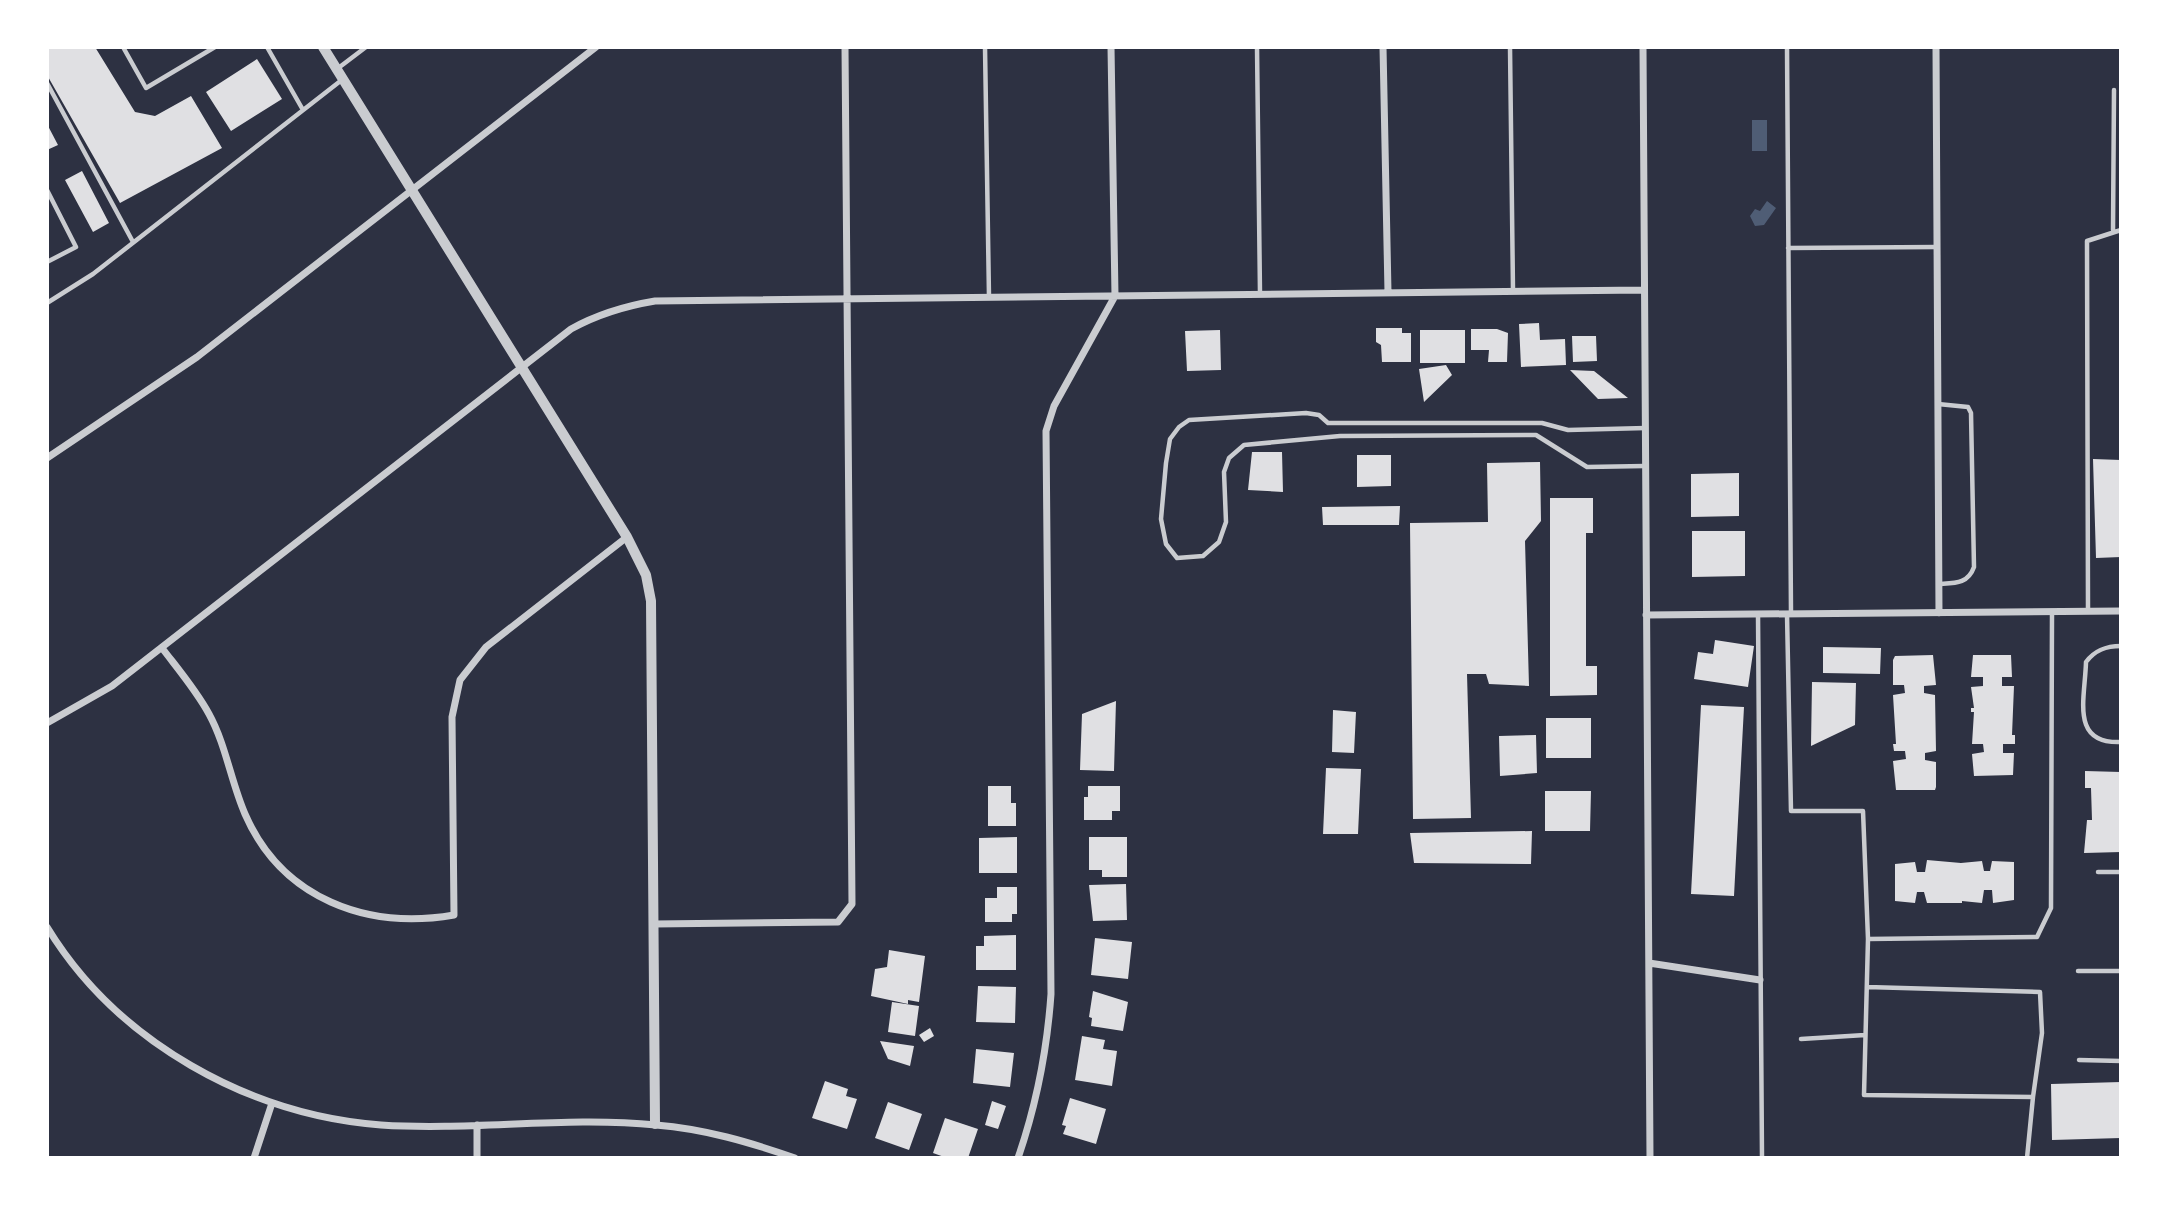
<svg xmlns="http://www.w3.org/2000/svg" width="2168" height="1205" font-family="'Asap Condensed',sans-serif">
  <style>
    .water { fill: #4f5d75 }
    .building { fill: #e0e0e3 }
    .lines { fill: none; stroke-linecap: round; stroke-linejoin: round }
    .service { stroke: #caccd0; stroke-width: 4.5 }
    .minor { stroke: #caccd0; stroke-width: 7 }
    .tertiary { stroke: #caccd0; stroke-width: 10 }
  </style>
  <rect width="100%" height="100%" fill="#2d3142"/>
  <!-- water -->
  <path class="water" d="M1752 120H1767V151H1752Z
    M1767 201 1776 208 1764 225 1755 226 1750 216 1755 209 1760 211Z"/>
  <!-- building -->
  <path class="building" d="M47 47H95L135 112 155 116 191 96 222 148 120 203 47 75Z
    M257 59 282 99 231 131 206 92Z
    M47 124 58 145 47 150Z
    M82 171 109 223 93 232 65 180Z
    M1539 323 1540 340 1565 339 1566 365 1521 367 1519 324Z
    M1376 328H1402V333H1411V362H1382L1381 345 1376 342Z
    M1471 329H1497L1508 333 1507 362H1488L1489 350H1471Z
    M1220 330 1221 370 1187 371 1185 331Z
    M1420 330H1465V363H1420Z
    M1572 336H1596L1597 361 1573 362Z
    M1446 365 1452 375 1424 402 1419 369Z
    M1570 370 1594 371 1628 398 1598 399Z
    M1252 452H1282L1283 492 1248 490Z
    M1357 455H1391V486L1357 487Z
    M2093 459 2121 460V557L2096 558Z
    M1540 462 1541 521 1525 541 1529 686 1489 684 1486 674H1467L1471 818 1413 819 1410 523 1488 522 1487 463Z
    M1739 473V516L1691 517V474Z
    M1550 498H1593V533H1586V666H1597V695L1550 696Z
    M1400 506 1399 525H1323L1322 507Z
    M1692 531H1745V576L1692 577Z
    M1715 640 1754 646 1748 687 1694 679 1698 652 1713 654Z
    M1823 647 1881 648 1880 674 1823 673Z
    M1933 655 1936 685 1924 686V693L1935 695 1936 751 1925 753V760L1936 762V787L1935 790H1896L1893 761 1906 759 1905 751H1894L1893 744H1896L1893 695 1905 693 1904 685H1893V660L1895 656Z
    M1973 655H2011L2012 677H2002V686H2014L2012 735H2015V744H2003V753H2014L2013 775 1974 776 1972 754 1984 752 1983 744H1972L1974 712H1971V708H1974L1971 687 1983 686V677H1971Z
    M1812 682 1856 683 1855 725 1811 746Z
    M1116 701 1114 771 1080 770 1082 714Z
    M1701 705 1744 707 1734 896 1691 894Z
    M1333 710 1356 712 1354 753 1332 752Z
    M1546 718H1591V758H1546Z
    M1536 735 1537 773 1500 776 1499 736Z
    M1326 768 1361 769 1358 834H1323Z
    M2085 771 2121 772V852L2084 853 2087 820H2092L2091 788H2085Z
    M988 786H1011V803H1016V826H988Z
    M1088 786H1120V811H1112V820H1084V797H1088Z
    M1545 791H1591L1590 831H1545Z
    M1532 831 1531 864 1414 863 1410 833Z
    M1017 837V873H979V838Z
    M1089 837H1127V877H1102V870H1089Z
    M1927 860 1961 863 1982 861 1984 871H1990L1992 861 2014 862V900L1993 903 1992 890H1984L1982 903 1962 901V903H1927L1924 892H1917L1915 903 1895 901V864L1915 862 1917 872H1925Z
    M1126 884 1127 920 1093 921 1089 885Z
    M997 887H1017V914H1012V922H985V898H997Z
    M1016 935V970H976V946H984V936Z
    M1095 938 1132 942 1128 979 1091 975Z
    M889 950 925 956 919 1002 908 1000V1004L871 996 875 969 887 967Z
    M978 986 1016 987 1015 1023 976 1022Z
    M1093 991 1128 1002 1123 1031 1091 1026 1092 1018 1089 1017Z
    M892 1002 919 1006 915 1036 888 1032Z
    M930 1028 934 1036 924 1042 919 1035Z
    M1082 1036 1105 1040 1103 1049 1117 1051 1112 1086 1075 1080Z
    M880 1041 914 1046 910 1066 888 1059Z
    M976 1049 1014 1053 1010 1087 973 1083Z
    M825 1081 848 1089 846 1096 857 1099 847 1129 812 1118Z
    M2121 1082V1138L2052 1140 2051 1084Z
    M1070 1098 1106 1109 1096 1144 1063 1134 1066 1126 1062 1125Z
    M992 1101 1006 1106 998 1129 985 1125Z
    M888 1102 922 1114 909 1150 875 1138Z
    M945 1118 978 1129 968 1158H947L933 1153Z"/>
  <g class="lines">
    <!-- service -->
    <path class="service" d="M123 47 146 88 215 47
      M267 47 303 110
      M985 47 989 297
      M1257 47 1260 294
      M1510 47 1513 291
      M1787 47 1791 614
      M337 69 366 47
      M47 83 133 242
      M47 190 76 247 47 262
      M2113 230 2114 90
      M1788 248 1937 247
      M47 303 93 274 343 79
      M1938 404 1968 407 1971 413 1974 567C1968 584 1955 583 1939 584
      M1645 466 1587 467 1536 435 1340 436 1244 445 1229 458 1224 472 1226 522 1219 542 1203 556 1177 558 1166 544 1161 519 1166 463 1170 439 1179 427 1189 420 1306 413 1319 415 1328 423H1542L1568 430 1646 428
      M2088 611 2087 241 2121 230
      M1758 614 1762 1158
      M1787 614 1791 811H1863L1868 939 2037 937 2051 908 2052 612
      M2121 646C2106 646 2095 650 2086 662 2085 699 2070 744 2121 742
      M2098 872H2121
      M2078 971H2121
      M1867 987 2040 992 2042 1033 2033 1097 1864 1095 1868 939
      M1801 1039 1865 1035
      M2079 1060 2121 1061
      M2027 1158 2033 1097"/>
    <!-- minor -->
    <path class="minor" d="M1383 47 1388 292
      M1643 47 1650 1158
      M1936 47 1939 613
      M47 458 197 357 596 47
      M1646 615 2121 611
      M162 648C178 669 196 690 209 714 226 745 231 782 245 814 282 899 367 930 454 915L452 717 460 680 486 647 627 537
      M47 723 112 686 571 329C598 314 625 306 655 301L1644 290
      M654 924 838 922 852 904 845 47
      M47 927C117 1042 249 1115 381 1125 472 1131 565 1116 656 1125 705 1129 749 1142 795 1158
      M1649 963 1760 980
      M477 1125V1158
      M254 1158 272 1103
      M1018 1158C1037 1103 1047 1051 1051 994L1046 431 1054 406 1115 296 1111 47"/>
    <!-- tertiary -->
    <path class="tertiary" d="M323 47 627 537 646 575 651 601 655 1124"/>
  </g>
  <!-- border -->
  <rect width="2168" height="1205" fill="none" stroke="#ffffff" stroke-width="98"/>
</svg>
